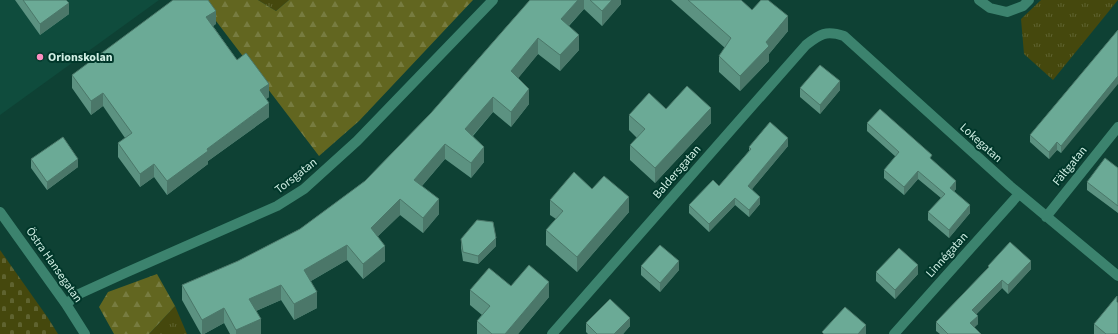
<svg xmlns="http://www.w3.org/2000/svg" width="1118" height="334" font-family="'Source Sans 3',sans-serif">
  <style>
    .built { fill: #0f4c3d }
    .grass { fill: url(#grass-tufts) }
    .forest { fill: url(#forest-firs) }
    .cemetery { fill: url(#cemetery-stones) }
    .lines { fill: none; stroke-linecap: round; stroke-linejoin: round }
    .minor { stroke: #3c836e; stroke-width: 10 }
    .wall { fill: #5c9281 }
    .shaded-wall { fill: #4b7769 }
    .building { fill: #6baa96; stroke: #4b7769 }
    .poi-dot { fill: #fc8fc1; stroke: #00372a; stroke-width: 1.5 }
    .labels { text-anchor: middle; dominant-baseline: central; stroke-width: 4; stroke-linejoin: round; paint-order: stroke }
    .poi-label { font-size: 12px; font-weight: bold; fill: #d1f0e5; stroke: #00372a; text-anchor: start }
    .street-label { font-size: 12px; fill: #d1f0e5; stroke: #00372a }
  </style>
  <defs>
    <pattern id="grass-tufts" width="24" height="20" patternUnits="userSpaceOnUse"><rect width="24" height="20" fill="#45480d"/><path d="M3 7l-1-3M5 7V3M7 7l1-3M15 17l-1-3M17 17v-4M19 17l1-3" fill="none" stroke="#5f6330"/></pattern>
    <pattern id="forest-firs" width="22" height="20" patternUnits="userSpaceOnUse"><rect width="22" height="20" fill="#626620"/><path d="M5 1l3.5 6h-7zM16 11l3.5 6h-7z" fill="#777c40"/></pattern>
    <pattern id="cemetery-stones" width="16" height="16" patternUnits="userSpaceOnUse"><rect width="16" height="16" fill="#45480d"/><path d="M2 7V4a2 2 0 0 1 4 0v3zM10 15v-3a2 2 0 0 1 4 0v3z" fill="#5f6330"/></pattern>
  </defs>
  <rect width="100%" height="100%" fill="#0e4134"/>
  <!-- built -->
  <path class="built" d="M0 0H159L0 115Z"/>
  <!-- grass -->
  <path class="grass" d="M258 0H289L276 11Z
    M1041 0H1118L1053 80 1024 54 1021 19Z
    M175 306 187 334H149Z"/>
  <!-- forest -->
  <path class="forest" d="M200 0H258L276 11 289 0H473L359 121 319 156Z
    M157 274 175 306 149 334H114L99 307 108 292Z"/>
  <!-- cemetery -->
  <path class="cemetery" d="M0 250 48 318 58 334H0Z"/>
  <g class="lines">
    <!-- minor -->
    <path class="minor" d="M979 0 990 8 1007 12 1023 6 1029 0
      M0 212 66 304 85 334
      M1046 217 1118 127
      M66 304 79 294 125 273 277 206 304 189 357 141 493 0
      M552 334 738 122 806 45C820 34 826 30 844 36L1010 186 1118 276
      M894 334 1019 194"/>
  </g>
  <!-- wall -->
  <path class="wall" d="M15 0H66L69 14 40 35Z
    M530 0H621V4L602 26 584 9 569 26 579 50 560 71 538 54 518 78 529 104 511 127 493 112 473 136 484 162 471 178 445 159 422 186 439 214 423 233 400 215 378 236 385 261 363 279 347 260 311 281 317 308 294 320 281 300 256 311 261 334H230L224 323 204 334H201L182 300V285L238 261 300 229 365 181 431 113Z
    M671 0H741L752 10 788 31 769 54V61L740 91 719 72V56L725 48Z
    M216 24 213 26 237 60 269 97 266 99 269 117 208 161V164L167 195 154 177 140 187 118 157V143L125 138 103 106 91 115 72 88V75Z
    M1118 30 1061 153 1057 150 1049 159 1030 142V135Z
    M800 88 840 90 820 114 800 97Z
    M666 109 711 123 655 183 630 160V145L637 138 629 130V115Z
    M867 123 932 160 956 189 954 191 970 213 949 238 928 220V212L941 198 918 179 904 195 884 178V170L896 157 867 131Z
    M788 146 752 189 760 204 749 217 735 205 709 232 689 213V205L719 186 749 151V147Z
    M31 159 78 167 47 190 31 168Z
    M1118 168V217V213L1087 190V182Z
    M592 189 629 212 577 272 546 245V230L556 219 550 215V200Z
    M461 239 496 246 478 264 463 261 461 248Z
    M641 266 679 270 660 292 641 275Z
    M988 266 1031 269 1008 294 1002 288 976 314 978 324 974 327 981 334H940L936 331V322L988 268Z
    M876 272 918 274 895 299 876 281Z
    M511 286 549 297 518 334H477V321L482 315 470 305V290Z
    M1117 302 1118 334H1094V324Z
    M586 323 630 326 623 334H588L586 332Z"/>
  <!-- shaded-wall -->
  <path class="shaded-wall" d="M578 0H584V9L561 34V19Z
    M612 0H621V4L602 26V11Z
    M69 3V14L40 35V24Z
    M216 11V24L206 31V17Z
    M788 16V31L769 54V61L740 91V76L766 42Z
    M579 35V50L560 71V55Z
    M538 38V54L511 87V71Z
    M1118 76V84L1061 153V146Z
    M840 81V90L820 114V105Z
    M269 84V97L260 104V90Z
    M529 89V104L511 127V112Z
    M103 93V106L91 115V101Z
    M493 97V112L465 144V129Z
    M269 103V117L208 161V164L167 195V181L207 149Z
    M711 108V123L655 183V168Z
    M788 138V146L748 194V186Z
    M1057 142V150L1049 159V152Z
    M445 144V159L414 195V180Z
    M484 147V162L471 178V163Z
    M78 159V167L47 190V182Z
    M154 164V177L140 187V174Z
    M918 171V179L904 195V187Z
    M956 181V189L950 196V188Z
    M629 197V212L577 272V257Z
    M760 197V204L749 217V210Z
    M735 198V205L709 232V224Z
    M400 199V215L371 243V228Z
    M439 199V214L423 233V218Z
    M970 205V213L949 238V230Z
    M496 238V246L478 264V256Z
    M347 245V260L304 285V270Z
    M385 246V261L363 279V264Z
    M679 261V270L660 292V283Z
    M1031 261V269L1008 294V285Z
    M918 265V274L895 299V290Z
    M1002 280V288L972 319V310Z
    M549 282V297L518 334H505Z
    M281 285V300L249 314V299Z
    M317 292V308L294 320V304Z
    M224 308V323L204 334H202V320Z
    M978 316V324L970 332V323Z
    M630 318V326L623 334H614Z
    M261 319V334H236V330Z
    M866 325V334H858Z"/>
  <!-- building -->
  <path class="building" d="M23 0H66L69 3 40 24Z
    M173 0H208L216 11 206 17 237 60 246 53 269 84 260 90 269 103 207 149 208 151 167 181 154 164 140 174 118 143 132 133 103 93 91 101 72 75Z
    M530 0H578L561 19 579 35 560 55 538 38 511 71 529 89 511 112 493 97 465 129 484 147 471 163 445 144 414 180 439 199 423 218 400 199 371 228 385 246 363 264 347 245 304 270 317 292 294 304 281 285 249 299 261 319 236 330 224 308 202 320 182 285 238 261 300 229 365 181 431 113Z
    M590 0H612L602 11Z
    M688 0H741L752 10 761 0H768L788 16 766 42 769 46 740 76 719 56 731 38Z
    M1118 30V76L1061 146 1057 142 1049 152 1030 135Z
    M820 65 840 81 820 105 800 88Z
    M687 86 711 108 655 168 630 145 645 129 629 115 649 93 666 109Z
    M880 109 932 155 930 158 956 181 950 188 970 205 949 230 928 212 945 194 918 171 904 187 884 170 899 152 867 123Z
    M770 122 788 138 748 186 760 197 749 210 735 198 709 224 689 205 713 180 719 186 751 149 749 147Z
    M63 137 78 159 47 182 31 159Z
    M1105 158 1118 168V206L1087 182Z
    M574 172 592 189 604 176 629 197 577 257 546 230 563 211 550 200Z
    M477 220 493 222 496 238 478 256 463 252 461 239Z
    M1010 242 1031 261 1008 285 1002 280 972 310 978 316 970 323 981 334H948L936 322 989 267 988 266Z
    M660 245 679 261 660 283 641 266Z
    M899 248 918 265 895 290 876 272Z
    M529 265 549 282 505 334H492L477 321 490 306 470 290 489 268 511 286Z
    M1117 296V302L1118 303V334H1106L1094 324Z
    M610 299 630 318 614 334H597L586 323Z
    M845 307 866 325 858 334H824L822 332Z"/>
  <!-- markers -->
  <circle class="poi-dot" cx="40" cy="57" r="4"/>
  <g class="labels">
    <!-- poi labels -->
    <g class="poi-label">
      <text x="48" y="57">Orionskolan</text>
    </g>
    <!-- street labels -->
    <g class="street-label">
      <text transform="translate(981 143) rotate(42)">Lokegatan</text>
      <text transform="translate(1070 166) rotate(-51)">Fältgatan</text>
      <text transform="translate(677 172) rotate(-49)">Baldersgatan</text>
      <text transform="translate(296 176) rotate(-38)">Torsgatan</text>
      <text transform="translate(947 255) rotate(-48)">Linnégatan</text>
      <text transform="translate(54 265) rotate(55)">Östra Hansegatan</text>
    </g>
  </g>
</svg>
